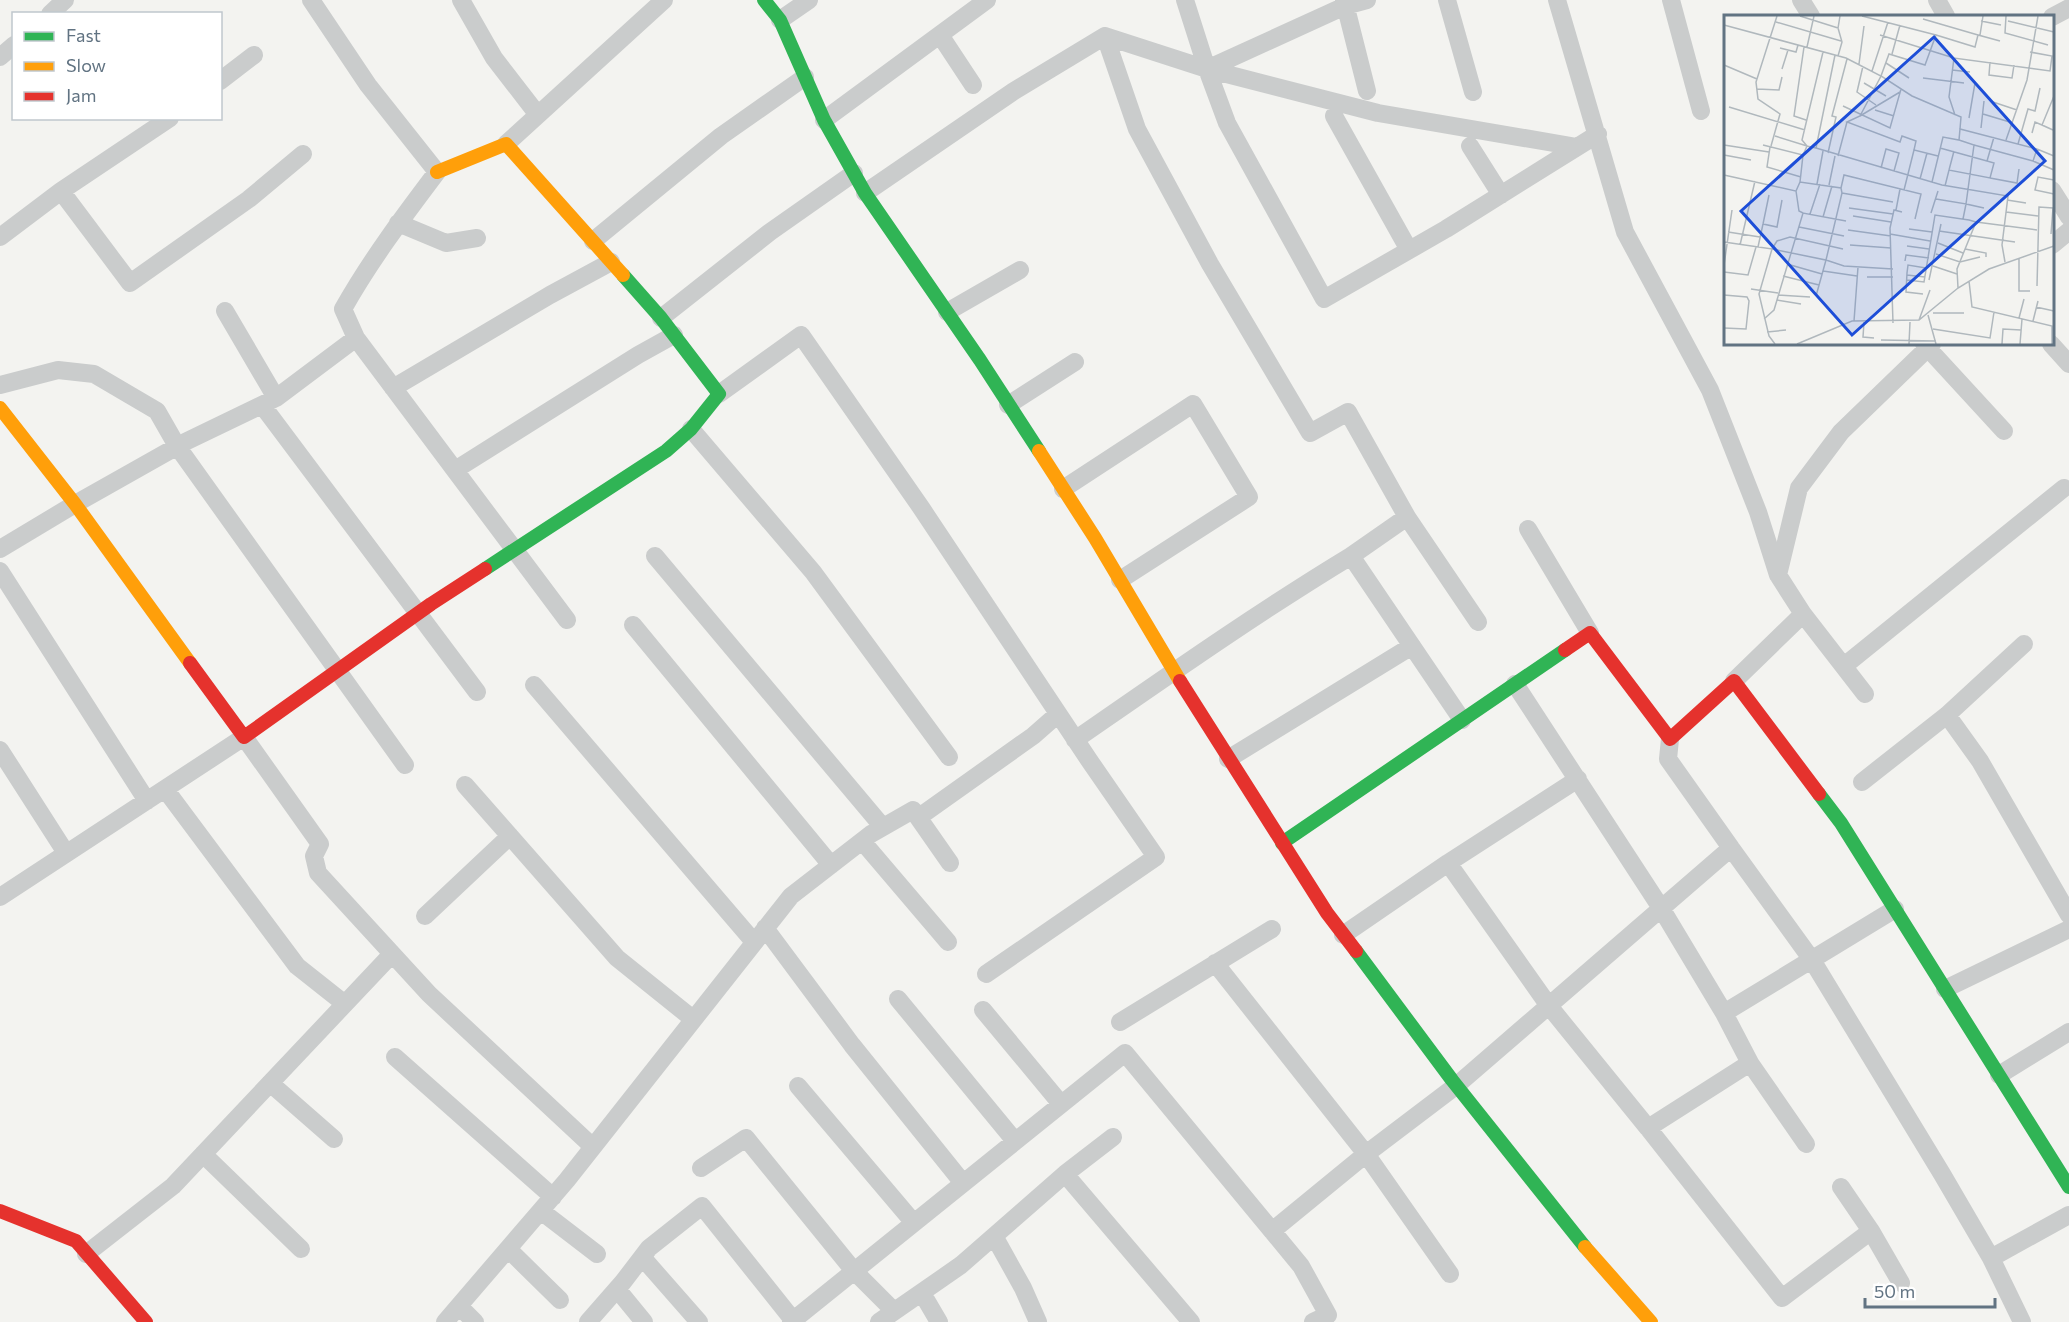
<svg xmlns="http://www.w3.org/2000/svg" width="2069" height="1322" font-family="Commissioner,sans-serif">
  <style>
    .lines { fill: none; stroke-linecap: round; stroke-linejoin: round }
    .street { stroke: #cacccc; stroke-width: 18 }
    .fast { stroke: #30b455; stroke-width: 14 }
    .slow { stroke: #ff9f0a; stroke-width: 14 }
    .jam { stroke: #e5322d; stroke-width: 14 }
    .inset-road { fill: none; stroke: #b0b8bd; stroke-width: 1.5 }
    .view { fill: #1d4ed8; fill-opacity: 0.15; stroke: #1d4ed8; stroke-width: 3 }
    .inset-edge { fill: none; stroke: #617382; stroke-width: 3 }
  </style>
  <rect width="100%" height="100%" fill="#f3f3f0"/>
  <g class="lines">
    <!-- street -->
    <path class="street" d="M311 0 368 85 437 172C403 217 370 261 343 309L356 338
      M461 0 494 58 538 115
      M1185 0 1207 69 1227 123 1324 299 1446 229 1598 134
      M1344 0 1367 91
      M1367 0 1345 6 1207 69 1105 36 1137 129 1210 264 1310 433 1348 412 1407 517 1351 556 1462 720
      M1447 0 1473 92
      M1557 0 1625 232 1710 390 1758 512 1778 575 1803 614 1734 681
      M1671 0 1701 111
      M1801 0 1811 16
      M1937 0 1946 16
      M50 14 65 0
      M2052 17 2069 8
      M780 20 809 0
      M940 35 973 85
      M0 57 14 45
      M1207 69 1378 113 1577 147
      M220 81 254 55
      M1334 116 1409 250
      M824 120 987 0
      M506 144 664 0
      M1470 146 1501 195
      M2052 190 2069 217
      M61 191 170 118
      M865 193 1014 91 1105 36
      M398 223 446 243 477 238
      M0 237 61 191 130 283 249 199 303 154
      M593 241 721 136 805 77
      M2052 245 2069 231
      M225 311 276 398
      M947 312 1020 270
      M661 318 770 232 854 173
      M1924 344 2004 431
      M2051 344 2069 364
      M0 385 58 370 94 374 157 411 177 446 405 765
      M393 388 550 295 611 262
      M719 394 801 335 922 509 1089 760 1156 857 986 974
      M262 405 477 692
      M1008 405 1075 362
      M691 429 813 572 949 757
      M455 470 638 355 674 335
      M1063 489 1193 404 1249 497 1120 580
      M1407 517 1478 622
      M1528 529 1590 633
      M0 549 75 504 185 442 276 398 356 338 567 620
      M655 556 882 826
      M0 571 147 801
      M1778 575 1799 488 1841 432 1932 344
      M1803 614 1865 694
      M633 625 831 865
      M1844 666 2064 488
      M1515 684 1661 908 1724 1013
      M534 685 754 942
      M1947 715 1980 761 2069 915
      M1075 740C1166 677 1257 613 1351 556
      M0 750 66 853
      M1228 759 1412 646
      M1862 782 1947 715 2024 644
      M465 785 617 958 693 1019
      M165 789 297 966 345 1004
      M919 817 1033 736 1058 714
      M862 841 948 942
      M1731 848 1812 960 1942 1174 1991 1258
      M1448 863 1578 779
      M0 897 244 737 320 844 314 856 318 873 429 994 593 1147
      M425 916 510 836
      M765 928 852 1045 963 1183
      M1343 935 1448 863 1549 1006 1648 1128 1750 1063 1724 1013 1895 909
      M1215 963 1366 1154 1457 1085 1731 848 1668 759 1670 739
      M1945 989 2069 929
      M898 999 1015 1141
      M983 1010 1061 1104
      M1120 1022 1272 929
      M395 1057 553 1197
      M1750 1063 1806 1144
      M1999 1075 2069 1032
      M270 1083 334 1139
      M798 1086 914 1223
      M1648 1128 1782 1298 1871 1231
      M203 1154 301 1249
      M701 1168 746 1138 854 1271 894 1311
      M1065 1174 1191 1322
      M1841 1187 1871 1231 1901 1283
      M541 1211 597 1254
      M1272 1231 1366 1154 1450 1274
      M994 1236 1023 1288 1038 1322
      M508 1249 560 1300
      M86 1254 173 1186 392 954
      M642 1257 699 1322
      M617 1289 644 1322
      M922 1293 939 1322
      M459 1306 475 1322
      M445 1322 567 1180 791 896 871 834 913 810 950 863
      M588 1322 623 1282 649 1248 702 1206 793 1320
      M791 1322 1125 1053 1301 1266 1328 1315 1313 1322
      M879 1322 961 1265 1065 1174 1113 1137
      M2022 1322 1991 1258 2069 1215"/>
    <!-- fast -->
    <path class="fast" d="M764 0 780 20 824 120 865 193 980 360 1039 451
      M485 569 666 451 691 429 719 394 661 318 623 275
      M1819 794 1841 823 2069 1187
      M1282 843 1565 650
      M1356 951 1452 1080 1585 1247"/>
    <!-- slow -->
    <path class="slow" d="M437 172 506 144 623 275
      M0 408 75 504 190 663
      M1039 451 1095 538 1180 681
      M1585 1247 1651 1322"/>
    <!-- jam -->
    <path class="jam" d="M1565 650 1590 633 1670 739 1734 681 1819 794
      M190 663 244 737 431 604 485 569
      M1180 681 1327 913 1356 951
      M0 1211 76 1241 146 1322"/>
  </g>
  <!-- overview -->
  <g transform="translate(1724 15)">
    <rect width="330" height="330" fill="#f3f3f0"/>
    <path class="inset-road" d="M76 1 114 13 116 1M138 1 212 20M282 1 281 18 324 30M199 4 254 20M257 6 277 10M284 6 330 17M52 7 117 26M0 10 122 43 157 61 136 101 123 107 176 127 178 121 192 126 190 135 214 141M156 20 230 43M256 20 259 1M80 32 70 101 82 105M83 32 90 1M56 33 72 37 74 30M168 39 176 10M114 41 118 27 114 13M266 47 265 60 288 63 290 50M162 48 185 63M135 49 140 11M0 50 33 64M139 51 133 77 152 90M58 54 64 35M228 55 246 57M148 56 164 7M199 63 240 68M140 68 162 81M33 74 55 75 58 62M269 87 293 95M119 91 166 113 177 74M5 92 81 115M151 95 170 101M259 99 289 108M231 100 225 82 230 43 326 56 328 41 306 37M136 101 176 77M245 103 251 68M257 113 260 86M236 114 237 102 188 81 157 61 165 39 201 50 212 20 251 32 254 20 276 26M329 115 318 110 330 81M308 118 311 107 318 110M51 121 83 131 78 125 99 37M282 125 303 65 314 1M294 129 304 94 311 96 316 73M0 130 45 137M39 130 79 140 76 167M250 130 309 146M47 131 56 99 34 84 32 67 53 1M46 132 43 152 77 162M92 133 111 40M216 133 263 146M104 138 112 102 108 101 123 44M0 140 27 145M79 140 83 131 92 133 218 170 284 181 278 230 281 247M114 141 123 107M330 141 313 134 309 146 330 155M157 153 162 134 175 138 170 156M225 155 230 136M0 160 72 176 75 196 79 198M266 163 293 168 295 154M196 164 203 138M330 165 314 162 311 175 330 179M208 167 219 122 235 125 236 114 313 134M93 169 99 136M105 170 111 141M221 171 225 155 266 163 270 148 263 146 270 122M117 173 120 160 197 179 191 204M180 175 190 135M118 178 169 187M212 184 242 189 250 130 235 125M283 185 302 188M125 193 169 199M172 195 176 174M282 197 314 201M207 198 214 176M86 199 96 169M129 201 167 207M99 202 108 171M239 204 242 189 260 193M252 207 313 215M39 209 45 180M75 212 120 221M185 214 208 217M124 215 167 221M215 216 291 227M4 217 36 222M166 219 206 226M0 227 48 234 53 226 66 222 119 234M214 228 239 238M16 230 31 166M126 230 167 233M183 231 205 234M34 232 39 209 53 212 58 185M241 234 262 238V242M212 239 236 247 256 242M295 243V276H306M181 246 182 240 205 243M63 249 98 259M0 250 8 195M209 251 233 259M99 256 133 261M0 257 24 260 32 232M183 260 201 262M59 261 95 270M143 262H169M183 265 200 267 211 200 245 205 252 207 233 254 234 273M205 265 217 209M245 266 248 292 328 311V329M313 271 315 192 329 193 327 219M27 274 54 278M199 279 182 277 183 258 184 250 202 253M0 280 23 282 25 286 22 314 0 313M54 280 86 282M92 281 102 245 120 251 169 254M53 285 77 289M312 292 330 296M209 298H240M204 300 212 329M295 303 300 284M40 304 50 295 79 198 122 206M195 305 206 275M130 306 134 252M309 306 314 286M140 307 139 322 150 323M169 308 166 213 170 195 178 197M209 314 266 323 270 297M43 317 62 315M157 325 212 326M51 329 45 321 35 279 48 234 102 245 118 178 117 173 76 167 72 176M73 329 128 306 195 305 234 273 265 254 330 231M185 329 186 307M278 329 279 314 297 315M296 329 298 304"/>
    <path class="view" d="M210 22 321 146 128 320 17 196Z"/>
    <rect width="330" height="330" class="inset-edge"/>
  </g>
  <!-- legend -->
  <rect x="12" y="12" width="210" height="108" fill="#ffffff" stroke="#c0c7cd" stroke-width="1.5"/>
  <rect x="24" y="32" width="30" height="9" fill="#30b455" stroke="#c0c7cd" stroke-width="1.5"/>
  <text x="66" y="42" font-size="18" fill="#617382">Fast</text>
  <rect x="24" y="62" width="30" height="9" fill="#ff9f0a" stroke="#c0c7cd" stroke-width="1.5"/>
  <text x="66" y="72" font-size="18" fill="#617382">Slow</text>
  <rect x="24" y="92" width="30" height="9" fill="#e5322d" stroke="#c0c7cd" stroke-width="1.5"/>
  <text x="66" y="102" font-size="18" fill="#617382">Jam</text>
  <!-- scale -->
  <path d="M1865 1298v9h130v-9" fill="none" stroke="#617382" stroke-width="3"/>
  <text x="1874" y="1298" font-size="18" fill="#617382" stroke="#ffffff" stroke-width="4.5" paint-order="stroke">50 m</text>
</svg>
